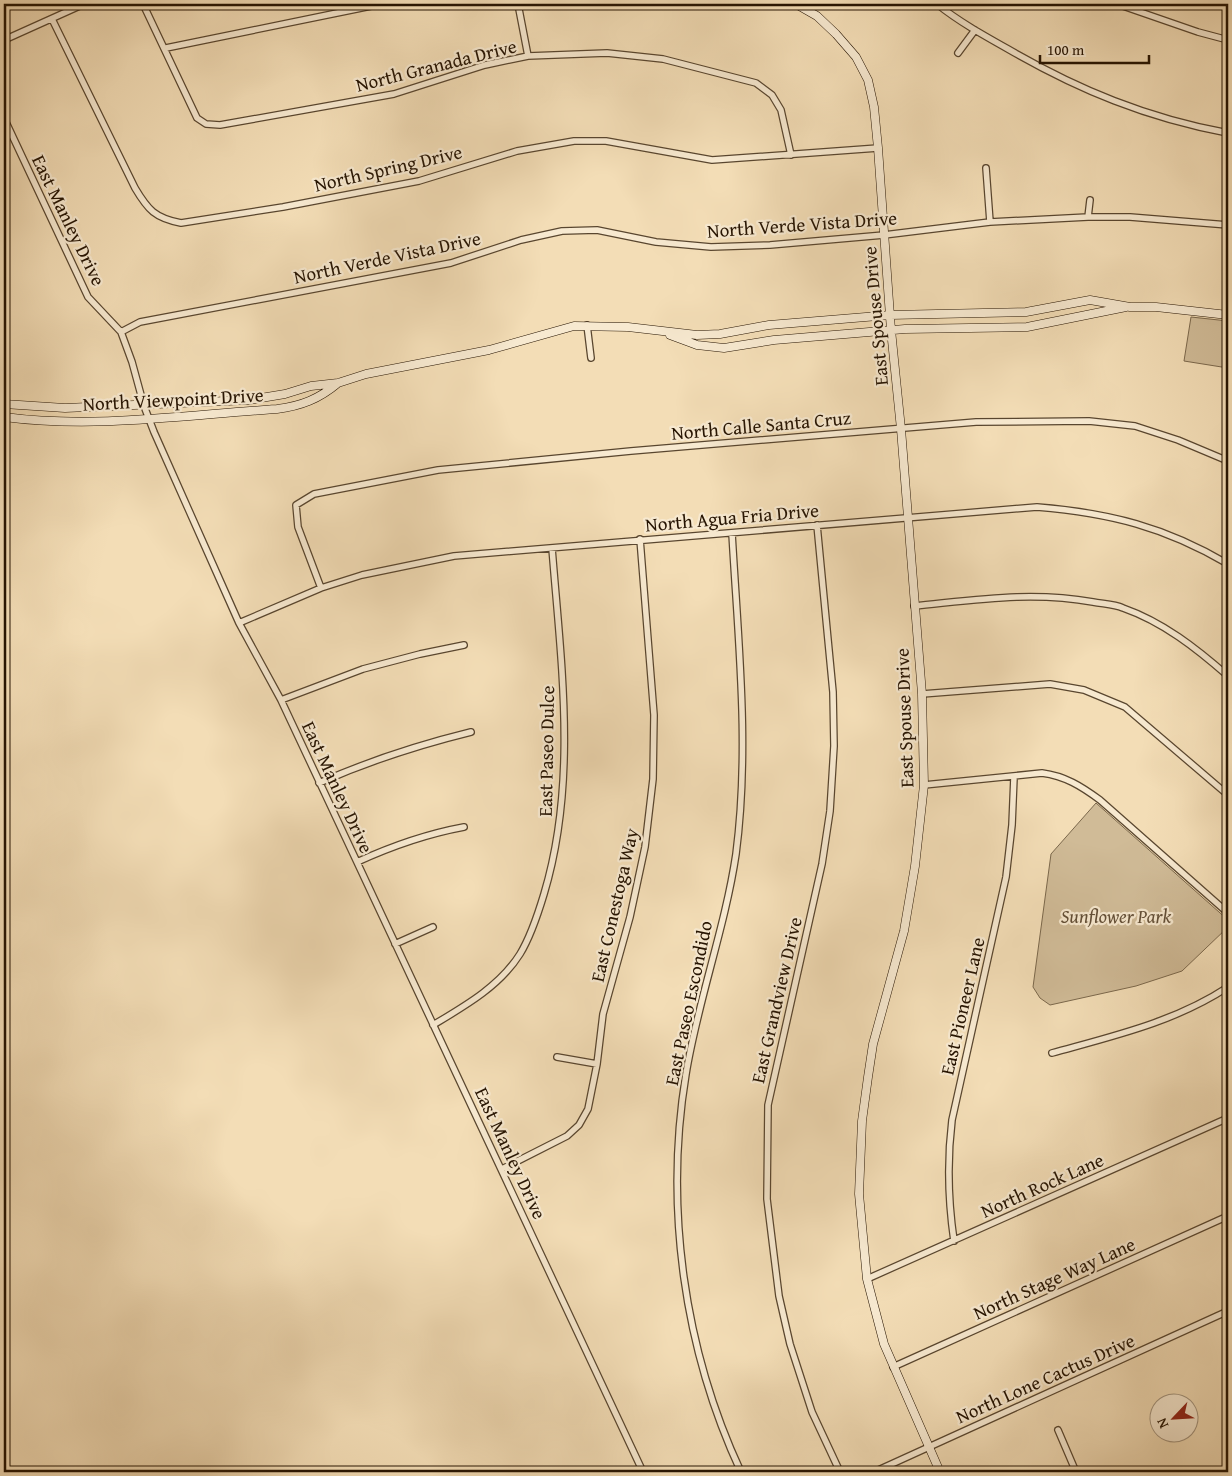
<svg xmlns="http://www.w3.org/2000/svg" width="1232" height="1476" font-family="'Gentium Book Plus',serif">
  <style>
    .green { fill: #d0bb97; stroke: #7b684c }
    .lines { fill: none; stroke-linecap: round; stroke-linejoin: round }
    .street-casing { stroke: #59462f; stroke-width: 8 }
    .secondary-casing { stroke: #261402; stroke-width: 9 }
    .street { stroke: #f7e9d0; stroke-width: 5.5 }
    .secondary { stroke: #f7e9d0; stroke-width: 8 }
    .labels { text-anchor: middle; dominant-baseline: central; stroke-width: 4.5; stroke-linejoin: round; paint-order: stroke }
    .street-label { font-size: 19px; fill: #261402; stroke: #f7e9d0 }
    .park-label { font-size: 19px; font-style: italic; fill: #624e36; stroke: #f7e9d0 }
  </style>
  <rect width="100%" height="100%" fill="#f3ddb6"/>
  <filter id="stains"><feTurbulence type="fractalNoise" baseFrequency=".004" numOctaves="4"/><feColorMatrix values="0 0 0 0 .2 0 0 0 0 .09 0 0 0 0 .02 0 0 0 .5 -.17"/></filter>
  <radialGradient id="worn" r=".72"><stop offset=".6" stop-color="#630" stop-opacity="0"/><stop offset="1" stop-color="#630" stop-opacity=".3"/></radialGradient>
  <!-- green -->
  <path class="green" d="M1191 317 1228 321V368L1184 361Z
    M1096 803 1228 920V927L1182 971 1136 986 1050 1005 1040 998 1033 987 1051 854Z"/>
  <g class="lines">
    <!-- street casing -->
    <g class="street-casing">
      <path id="street" d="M143 4 197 118 206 124 220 125 394 94 485 65 528 56 607 53 663 59 756 83 772 95 781 110 791 155
        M518 4 528 56
        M937 4C958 21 983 35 1008 49 1079 90 1147 118 1228 133
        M1117 4 1198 32 1228 40
        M52 19 135 188C148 210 155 218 181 223L283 207 419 181 517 151 574 141H606L712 160 878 148
        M4 40 84 4
        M166 48 381 4
        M958 53 975 30
        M4 118 88 297 121 332 132 362 144 406 154 432 239 623 281 700 643 1472
        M986 168 990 222
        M1088 217 1090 200
        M587 325 591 358
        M121 332 140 322 451 263 521 240 562 231 597 230 656 242 711 247 770 245 884 235 990 222 1088 217H1130L1228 225
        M817 525 833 692 834 746 830 811 822 864 768 1105 767 1199 779 1296 790 1344 812 1412 840 1472
        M732 533C738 640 750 747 736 854 725 928 698 1000 686 1074 664 1207 684 1350 741 1472
        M321 588 298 527 296 505 314 494 438 470 631 451 976 422 1089 421 1135 426 1178 440 1228 461
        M914 606C976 600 1030 591 1093 602 1103 604 1114 604 1123 608 1163 622 1196 648 1228 676
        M239 623 321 588 362 575 454 556 1037 507C1110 513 1165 527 1228 564
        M922 694 1050 684 1084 690 1125 707 1228 795
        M281 700 363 669 420 654 464 645
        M319 783C369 761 418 745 471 732
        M924 785 1042 773C1065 776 1081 786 1100 800L1228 913
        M357 862C392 846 426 834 464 827
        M395 944 433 927
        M433 1025C465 1006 500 986 520 954 531 936 538 914 544 894 578 781 561 663 552 548
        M1052 1053C1113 1036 1175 1022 1228 987
        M557 1057 597 1064
        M502 1169 567 1136 579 1125 588 1109 597 1064 603 1014 630 917 645 847 653 779 654 715 640 539
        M954 1241C948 1200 947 1161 952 1120L1006 877 1012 825 1014 777
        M867 1279 1228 1118
        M893 1367 1228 1216
        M1058 1430 1076 1472
        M874 1472 1228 1311"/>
    </g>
    <!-- secondary casing -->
    <g class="secondary-casing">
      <path id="secondary" d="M796 4 817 16 836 34 856 57 868 80 874 107 878 148 891 330 901 429 922 694 924 785 915 866 904 931 873 1044 868 1077 862 1121 859 1194 867 1279 884 1344 940 1472
        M670 335 697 345 724 348 774 340 905 329 1027 327 1126 307
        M4 404 65 408 249 400 285 394 311 386 338 383 366 374 489 350 574 326 628 327 697 335 720 334 769 325 890 315 1026 312 1090 300 1130 307H1156L1228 315
        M4 417C94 429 186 415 277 409 301 406 319 399 338 383"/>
    </g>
    <!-- street -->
    <use href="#street" class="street"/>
    <!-- secondary -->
    <use href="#secondary" class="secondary"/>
  </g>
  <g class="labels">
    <!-- street labels -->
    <g class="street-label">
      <text transform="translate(436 65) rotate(-14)">North Granada Drive</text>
      <text transform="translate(388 168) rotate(-13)">North Spring Drive</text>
      <text transform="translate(69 220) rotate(64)">East Manley Drive</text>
      <text transform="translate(802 224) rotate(-4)">North Verde Vista Drive</text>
      <text transform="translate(387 257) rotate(-12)">North Verde Vista Drive</text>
      <text transform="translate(875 316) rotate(-95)">East Spouse Drive</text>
      <text transform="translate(173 399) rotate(-3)">North Viewpoint Drive</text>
      <text transform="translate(761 425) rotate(-5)">North Calle Santa Cruz</text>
      <text transform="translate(732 517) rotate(-5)">North Agua Fria Drive</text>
      <text transform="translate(904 718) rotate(-92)">East Spouse Drive</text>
      <text transform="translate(546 751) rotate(-89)">East Paseo Dulce</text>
      <text transform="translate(338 787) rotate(65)">East Manley Drive</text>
      <text transform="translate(614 905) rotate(-77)">East Conestoga Way</text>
      <text transform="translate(776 1000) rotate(-77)">East Grandview Drive</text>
      <text transform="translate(688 1003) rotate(-78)">East Paseo Escondido</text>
      <text transform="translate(962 1006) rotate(-77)">East Pioneer Lane</text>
      <text transform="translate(511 1153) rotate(65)">East Manley Drive</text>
      <text transform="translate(1042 1185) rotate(-24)">North Rock Lane</text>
      <text transform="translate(1054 1278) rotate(-24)">North Stage Way Lane</text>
      <text transform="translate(1045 1378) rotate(-24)">North Lone Cactus Drive</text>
    </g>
    <!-- park labels -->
    <g class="park-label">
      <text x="1116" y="916">Sunflower Park</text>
    </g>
  </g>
  <!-- margin -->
  <rect width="1232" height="1476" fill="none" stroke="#f3ddb6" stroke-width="20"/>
  <rect x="5" y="5" width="1222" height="1466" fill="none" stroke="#261402" stroke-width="2.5"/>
  <rect x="10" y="10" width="1212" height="1456" fill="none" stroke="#261402"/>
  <!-- north arrow -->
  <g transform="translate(1174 1418) rotate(245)"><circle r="24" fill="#f7e9d0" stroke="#a3947e"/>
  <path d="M0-4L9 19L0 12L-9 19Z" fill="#8f2418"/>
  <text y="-8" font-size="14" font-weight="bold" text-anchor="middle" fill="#261402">N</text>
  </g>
  <!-- scale -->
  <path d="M1040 55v8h109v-8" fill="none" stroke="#261402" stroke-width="2.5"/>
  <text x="1047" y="55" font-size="15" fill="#261402" stroke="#f7e9d0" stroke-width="4" paint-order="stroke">100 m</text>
  <rect width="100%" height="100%" filter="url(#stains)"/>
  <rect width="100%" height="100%" fill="url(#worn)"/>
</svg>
